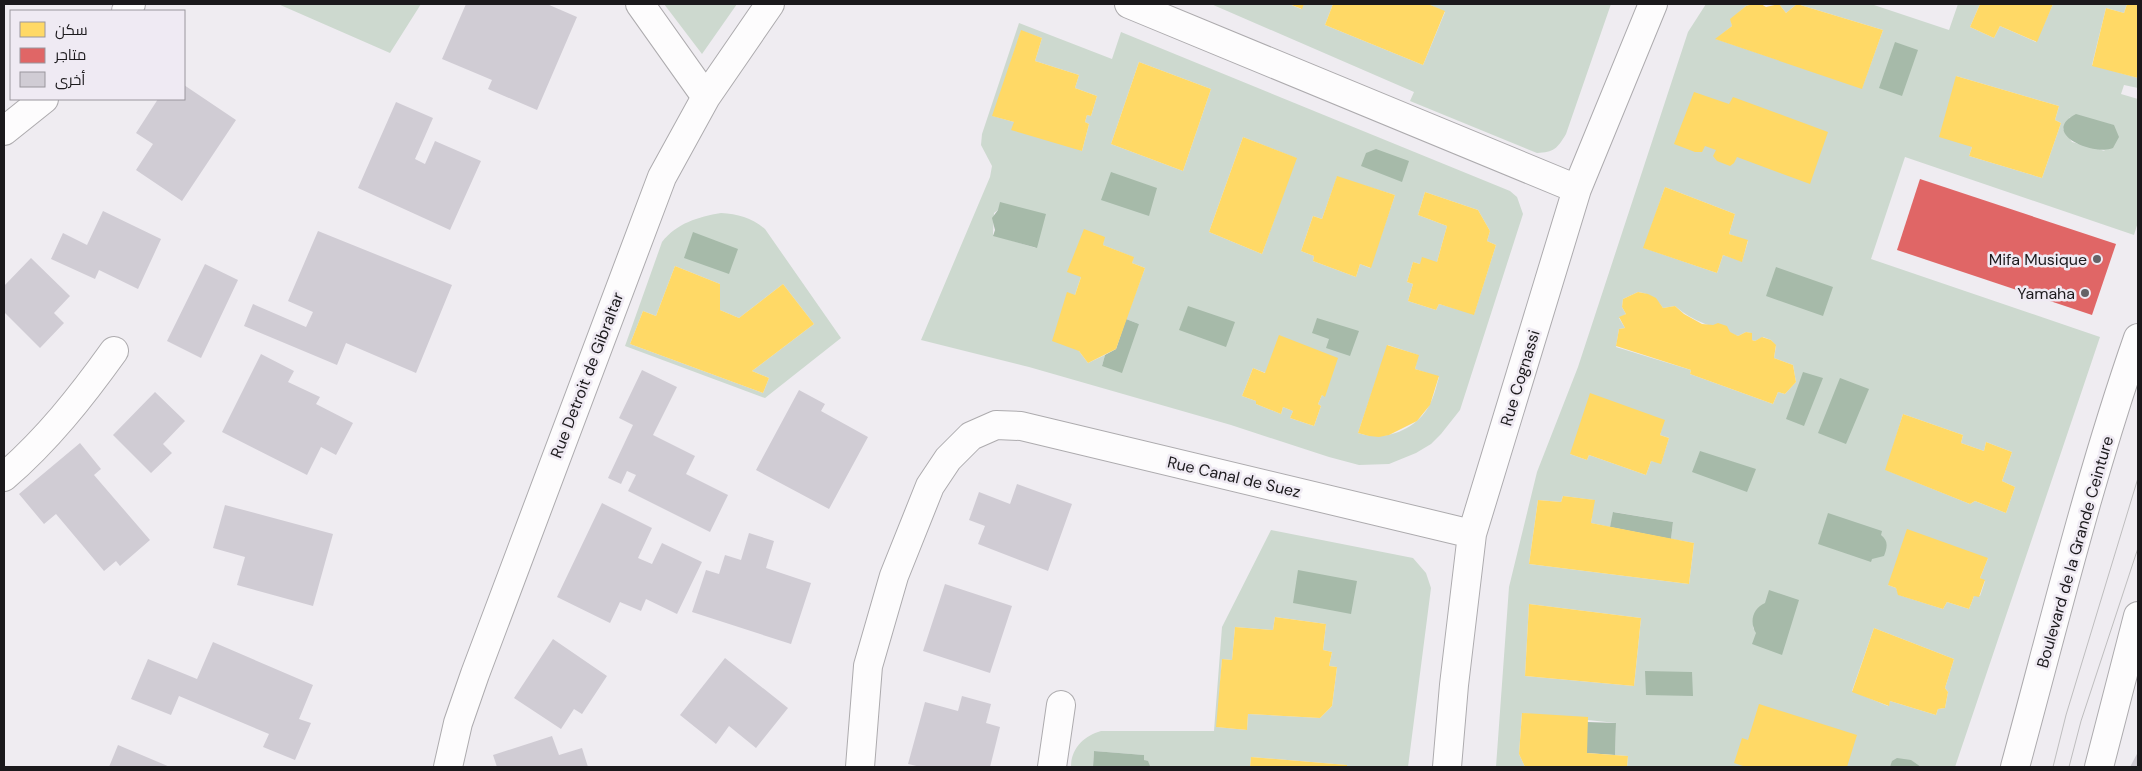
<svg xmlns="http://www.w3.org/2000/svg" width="2142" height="771" font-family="'DM Sans',Cairo,sans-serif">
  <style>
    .green { fill: #cdd9cf; fill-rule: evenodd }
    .water { fill: #a6baa9 }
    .homes { fill: #ffd966 }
    .shops { fill: #e06666 }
    .building { fill: #d0ccd4 }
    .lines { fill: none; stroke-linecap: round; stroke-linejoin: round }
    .minor-casing { stroke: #adabae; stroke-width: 30 }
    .secondary-casing { stroke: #adabae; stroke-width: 30 }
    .minor { stroke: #fdfcfd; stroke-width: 28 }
    .secondary { stroke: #fdfcfd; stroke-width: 28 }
    .tram { stroke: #bebdbe; stroke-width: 1 }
    .poi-dot { fill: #656367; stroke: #efeaf3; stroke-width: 2 }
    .labels { text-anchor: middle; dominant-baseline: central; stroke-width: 5; stroke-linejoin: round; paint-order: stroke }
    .poi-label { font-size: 16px; fill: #1b191c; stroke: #efeaf3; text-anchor: end }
    .street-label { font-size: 16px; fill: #1b191c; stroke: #efeaf3 }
  </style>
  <rect width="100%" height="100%" fill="#efecf1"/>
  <!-- green -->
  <path class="green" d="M278 4H421L390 53Z
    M664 4H737L702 54Z
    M1211 4H1289L1301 9 1304 4H1333L1325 25 1423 65 1445 12 1428 4H1611L1566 134C1557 149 1554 152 1537 153L1410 101 1414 92Z
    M1706 4H1753L1746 6 1731 19 1732 26 1716 39 1862 88 1883 30 1797 4 1786 13 1779 4H1871L1949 30 1958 4H1980L1970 27 1994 38 2000 26 2036 42 2053 4H2127L2124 13 2106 8 2092 65 2138 78V88L2124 85 2121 94 2138 99V222L2134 235 1905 157 1871 259 2100 337 1955 767H1627L1628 756 1615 755 1616 723 1522 713 1519 754 1525 767H1496L1509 587 1537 472 1578 367 1688 32ZM1956 76 2059 106 2055 120 2061 123 2042 178 1969 156 1972 147ZM2070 117 2105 151 2072 142 2063 129ZM1665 187 1735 214 1729 234 1748 241 1742 261 1723 255 1717 273 1644 248ZM1638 292C1650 294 1656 298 1663 308L1675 306C1693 322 1715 327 1738 336L1746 332 1751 333 1752 340 1755 341 1763 337 1771 340 1776 346 1774 358 1793 365 1796 382 1785 394 1778 392 1773 404 1690 374 1691 370 1616 347 1619 329 1625 328 1619 318 1626 314 1622 307 1623 299ZM1903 414 1963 435 1961 443 1984 451 1986 442 2012 452 2002 481 2015 487 2006 513 1975 501 1970 504 1886 470ZM1664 420 1660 435 1669 438 1661 463 1651 461 1646 475 1589 455 1587 460 1570 454ZM1563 496 1594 500 1591 523 1610 527 1614 512 1673 522 1671 539 1694 543 1689 584 1529 564 1538 500 1561 502ZM1988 558 1980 578 1985 581 1980 596H1974L1969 609 1947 602 1943 609 1899 595 1896 588 1888 585ZM1529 604 1641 618 1634 686 1525 676ZM1765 604 1782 655 1753 628C1754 617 1754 608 1765 604ZM1874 628 1954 659 1945 688 1948 692 1945 708 1938 709 1936 715 1890 701 1888 706 1852 691Z
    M1019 23 1112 59 1121 32 1510 191 1517 197 1523 214 1460 410 1441 434 1431 444 1416 453 1389 464 1359 465 1329 457 1231 425 1029 367 921 340 990 177 992 166 981 145 982 134ZM1021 31 1042 38 1035 61 1079 75 1075 88 1097 96 1091 116 1087 115 1085 122 1089 124 1082 151 1014 122 993 116ZM1139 62 1211 89 1183 171 1111 144ZM1243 137 1296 158 1262 254 1209 232ZM1337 177 1395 195 1370 268 1360 264 1356 277 1313 261 1314 256 1301 251 1313 216 1322 219ZM1425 192 1478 210 1490 231 1487 241 1496 245 1474 314 1439 304 1436 310 1408 301 1413 284 1407 282 1413 262 1420 264 1437 262 1447 226 1418 215ZM998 210 1036 248 993 235 994 213ZM1104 237 1103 245 1133 257 1132 263 1145 268 1126 319 1139 324 1102 366 1105 355 1088 363 1079 351 1075 295 1081 277ZM1388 345 1418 355 1415 369 1439 377C1436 387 1434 397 1429 406 1415 431 1383 442 1358 433ZM1253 368 1325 396 1322 395 1318 404 1321 406 1314 426 1290 418 1293 411 1283 407 1281 414 1256 404V401L1242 396Z
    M721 213C738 214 752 218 765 229L841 338 765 398 625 346 662 242C677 223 698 217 721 213ZM675 266 720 284V310L739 318 783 284 814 324 752 371 769 378 763 393 630 344 643 311 656 316Z
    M1271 530 1413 558 1426 573 1431 588 1408 767H1347V765L1251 757 1250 767H1150L1144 760V755L1094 751 1093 767H1071C1071 748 1084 736 1101 731H1214L1222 627ZM1275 617 1326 624 1323 650 1332 652 1329 666 1337 667 1332 706 1320 718 1248 714 1247 730 1217 727 1222 659 1232 660 1235 627 1273 630Z"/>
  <!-- water -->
  <path class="water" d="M1895 42 1918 50 1902 96 1879 88Z
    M2076 114 2114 125 2119 137 2113 148C2093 156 2039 133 2076 114Z
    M1376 149 1409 161 1402 182 1361 166 1366 153Z
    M1111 172 1157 188 1149 216 1101 200Z
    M1000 202 1046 214 1037 248 993 236 995 230 992 218 998 210Z
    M693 232 738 249 729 274 684 258Z
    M1776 267 1833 287 1823 316 1766 296Z
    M1188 306 1235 322 1226 347 1179 330Z
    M1317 318 1359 331 1350 356 1326 348 1329 339 1312 333Z
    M1126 319 1139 324 1122 373 1102 366 1105 355 1116 349Z
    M1803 372 1823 378 1804 426 1786 419Z
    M1840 378 1869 389 1846 444 1818 433Z
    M1700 451 1756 469 1747 492 1692 472Z
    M1613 512 1673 522 1671 539 1610 527Z
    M1828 513 1882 531 1881 535C1889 541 1887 548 1884 556L1872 559 1871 562 1818 544Z
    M1298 570 1357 581 1351 614 1293 603Z
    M1769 590 1799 600 1782 655 1752 644 1756 633C1749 622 1753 608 1765 603Z
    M1645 671 1692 672 1693 696 1646 695Z
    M1587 722 1616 723 1615 755 1587 753Z
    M1094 751 1144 755V760L1148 761 1150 766V767H1093Z
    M1897 758 1911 760 1921 767H1890L1892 761Z"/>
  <!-- homes -->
  <path class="homes" d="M1289 4H1304L1302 9Z
    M1333 4H1428L1445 11 1423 65 1325 25Z
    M1753 4H1761L1766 7 1779 4 1786 13 1797 4 1883 30 1862 89 1715 39 1732 26 1730 19 1746 6Z
    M1980 4H2053L2037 42 2000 26 1994 38 1970 27Z
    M2127 4H2138V78L2092 66 2106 8 2124 13Z
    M1021 30 1042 38 1035 61 1079 75 1075 88 1097 96 1091 116 1087 115 1085 122 1089 124 1082 151 1011 130 1014 122 992 116Z
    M1139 62 1211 89 1183 171 1111 144Z
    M1956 76 2059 106 2055 120 2061 123 2042 178 1969 156 1972 147 1939 137Z
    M1694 92 1729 104 1733 97 1828 132 1810 184 1737 157 1734 163 1730 166 1717 161 1713 156 1716 150 1705 146 1702 152H1695L1674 144Z
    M1243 137 1297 158 1262 254 1209 232Z
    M1337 176 1395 195 1371 268 1360 264 1356 277 1313 261 1314 256 1301 251 1313 216 1322 219Z
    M1665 187 1735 214 1729 234 1748 240 1742 262 1723 255 1717 273 1643 248Z
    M1425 192 1478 210 1490 231 1487 241 1496 245 1474 315 1439 304 1436 310 1408 301 1413 284 1407 282 1413 262 1420 264 1422 257 1437 262 1447 226 1418 215Z
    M1084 229 1105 237 1103 245 1134 257 1132 263 1145 268 1116 349 1088 363 1079 351 1052 341 1067 292 1075 295 1081 277 1067 272Z
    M675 266 720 284V310L739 318 783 284 814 324 752 371 769 378 763 393 630 344 643 311 656 316Z
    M1638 292 1648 294 1656 298 1663 308 1675 306 1684 314 1702 324 1713 325 1718 323 1727 326 1730 332 1738 336 1746 332 1752 333V340L1755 341 1762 337 1771 340 1776 345 1774 358 1793 365 1796 382 1785 394 1778 392 1773 404 1690 374 1691 370 1616 346 1619 329 1625 328 1619 317 1626 314 1622 307 1623 299Z
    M1279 335 1338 358 1325 397 1322 395 1318 404 1321 406 1314 426 1290 418 1293 411 1283 407 1281 414 1256 404V401L1242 396 1253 368 1265 373Z
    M1387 345 1419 355 1415 369 1439 376 1430 405 1417 421 1389 435 1379 437 1369 436 1358 433Z
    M1590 393 1665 420 1660 435 1669 438 1661 464 1651 461 1646 475 1589 455 1587 460 1570 454Z
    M1903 414 1963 435 1961 443 1984 451 1986 442 2012 452 2002 481 2015 487 2006 513 1975 501 1970 504 1885 470Z
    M1563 496 1595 500 1591 523 1694 543 1689 584 1529 564 1538 500 1561 502Z
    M1907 529 1988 558 1980 578 1985 580 1979 597 1974 596 1969 609 1947 602 1943 609 1898 595 1896 588 1888 585Z
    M1529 604 1641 618 1634 686 1525 676Z
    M1275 617 1326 624 1323 650 1332 652 1329 666 1337 667 1332 706 1320 718 1248 714 1247 730 1216 727 1222 659 1232 660 1235 627 1273 630Z
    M1874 628 1954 659 1945 688 1948 692 1945 708 1938 709 1936 715 1890 701 1889 706 1852 692Z
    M1759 704 1857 735 1847 767H1746L1734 763 1742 738 1748 740Z
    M1522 713 1588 717 1587 753 1628 756 1627 767H1525L1519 754Z
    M1251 757 1347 765V767H1250Z"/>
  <!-- shops -->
  <path class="shops" d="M1920 179 2116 244 2092 315 1897 250Z"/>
  <!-- building -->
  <path class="building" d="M466 4H547L577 17 537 110 488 89 492 80 442 59Z
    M184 85 236 120 182 201 136 170 153 144 136 133 158 99H184Z
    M396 102 433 118 415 159 425 164 435 141 481 161 450 230 358 188Z
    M103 211 161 239 138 289 99 270 95 279 51 259 63 233 87 245Z
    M318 231 452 285 416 373 346 343 337 365 244 326 253 304 306 327 313 312 288 301Z
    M31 258 70 296 54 313 64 323 40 348 4 312V286Z
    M205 264 238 280 201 358 167 341Z
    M261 354 294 371 288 382 320 397 316 404 353 423 336 455 321 447 307 475 222 432Z
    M642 370 677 387 653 435 695 456 686 474 728 495 710 532 628 491 636 475 627 471 621 484 608 478 633 425 619 418Z
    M799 390 825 404 821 411 868 437 829 509 756 470Z
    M155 392 185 421 163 444 172 453 151 473 113 435Z
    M80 443 101 469 94 475 150 540 120 566 116 561 104 571 56 514 44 524 19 494Z
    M1017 484 1072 504 1048 571 978 544 985 526 969 520 979 492 1010 504Z
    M602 503 652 528 638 558 652 564 662 543 702 562 677 614 646 599 641 611 620 602 610 623 557 597Z
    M225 505 333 534 313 606 237 585 245 557 213 548Z
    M749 533 774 541 766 568 811 583 791 644 692 612 706 570 719 574 725 555 741 560Z
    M945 584 1012 606 990 673 923 651Z
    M553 639 607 676 582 714 574 709 561 729 514 698Z
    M213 642 313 685 299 719 311 723 295 760 263 747 269 734 179 696 171 715 131 699 148 659 197 679Z
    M725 658 788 708 756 748 729 726 716 744 680 715Z
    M962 696 991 704 986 723 1000 727 990 767H921L908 764 925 702 958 711Z
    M552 736 559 755 582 748 588 767H497L493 755Z
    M118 745 170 767H109Z
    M2138 752V767H2130Z"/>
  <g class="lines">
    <!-- minor casing -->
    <g class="minor-casing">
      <path id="minor" d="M640 4 706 97
        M1129 4 1577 189
        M126 11 131 4
        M4 131 44 99
        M4 477C47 440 81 397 114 351
        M448 767 458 723 475 674 662 177 706 97 770 4
        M860 767 868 666 894 576 930 486 948 459 971 436 996 425 1021 426 1472 534
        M1052 767 1061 705
        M1447 767 1454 685 1472 534 1577 189 1653 4"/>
    </g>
    <!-- secondary casing -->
    <g class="secondary-casing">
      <path id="secondary" d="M2015 767C2054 624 2089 478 2138 338
        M2099 767 2138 616"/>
    </g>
    <!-- minor -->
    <use href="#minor" class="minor"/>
    <!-- secondary -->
    <use href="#secondary" class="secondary"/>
    <!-- tram -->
    <path class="tram" d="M2053 767 2066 715 2138 478
      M2069 767 2081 721 2138 548"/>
  </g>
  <!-- markers -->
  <g class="poi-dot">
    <circle cx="2097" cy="259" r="5"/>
    <circle cx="2085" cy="293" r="5"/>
  </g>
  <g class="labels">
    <!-- poi labels -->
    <g class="poi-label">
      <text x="2087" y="259">Mifa Musique</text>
      <text x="2075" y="293">Yamaha</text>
    </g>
    <!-- street labels -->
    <g class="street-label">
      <text transform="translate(587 375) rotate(-69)">Rue Detroit de Gibraltar</text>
      <text transform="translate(1520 378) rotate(-73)">Rue Cognassi</text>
      <text transform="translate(1234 477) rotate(13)">Rue Canal de Suez</text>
      <text transform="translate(2075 552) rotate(-74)">Boulevard de la Grande Ceinture</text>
    </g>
  </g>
  <!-- border -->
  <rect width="2142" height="771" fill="none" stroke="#1b191c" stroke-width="10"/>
  <!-- legend -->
  <rect x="10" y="10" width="175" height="90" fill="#efeaf3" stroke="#9a969d"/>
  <rect x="20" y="22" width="25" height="15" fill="#ffd966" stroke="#9a969d"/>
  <text x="55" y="35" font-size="15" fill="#1b191c">سكن</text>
  <rect x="20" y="48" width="25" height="15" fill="#e06666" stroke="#9a969d"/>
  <text x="55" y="60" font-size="15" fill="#1b191c">متاجر</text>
  <rect x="20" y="72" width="25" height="15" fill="#d0ccd4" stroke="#9a969d"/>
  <text x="55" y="85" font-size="15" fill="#1b191c">أخرى</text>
</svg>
